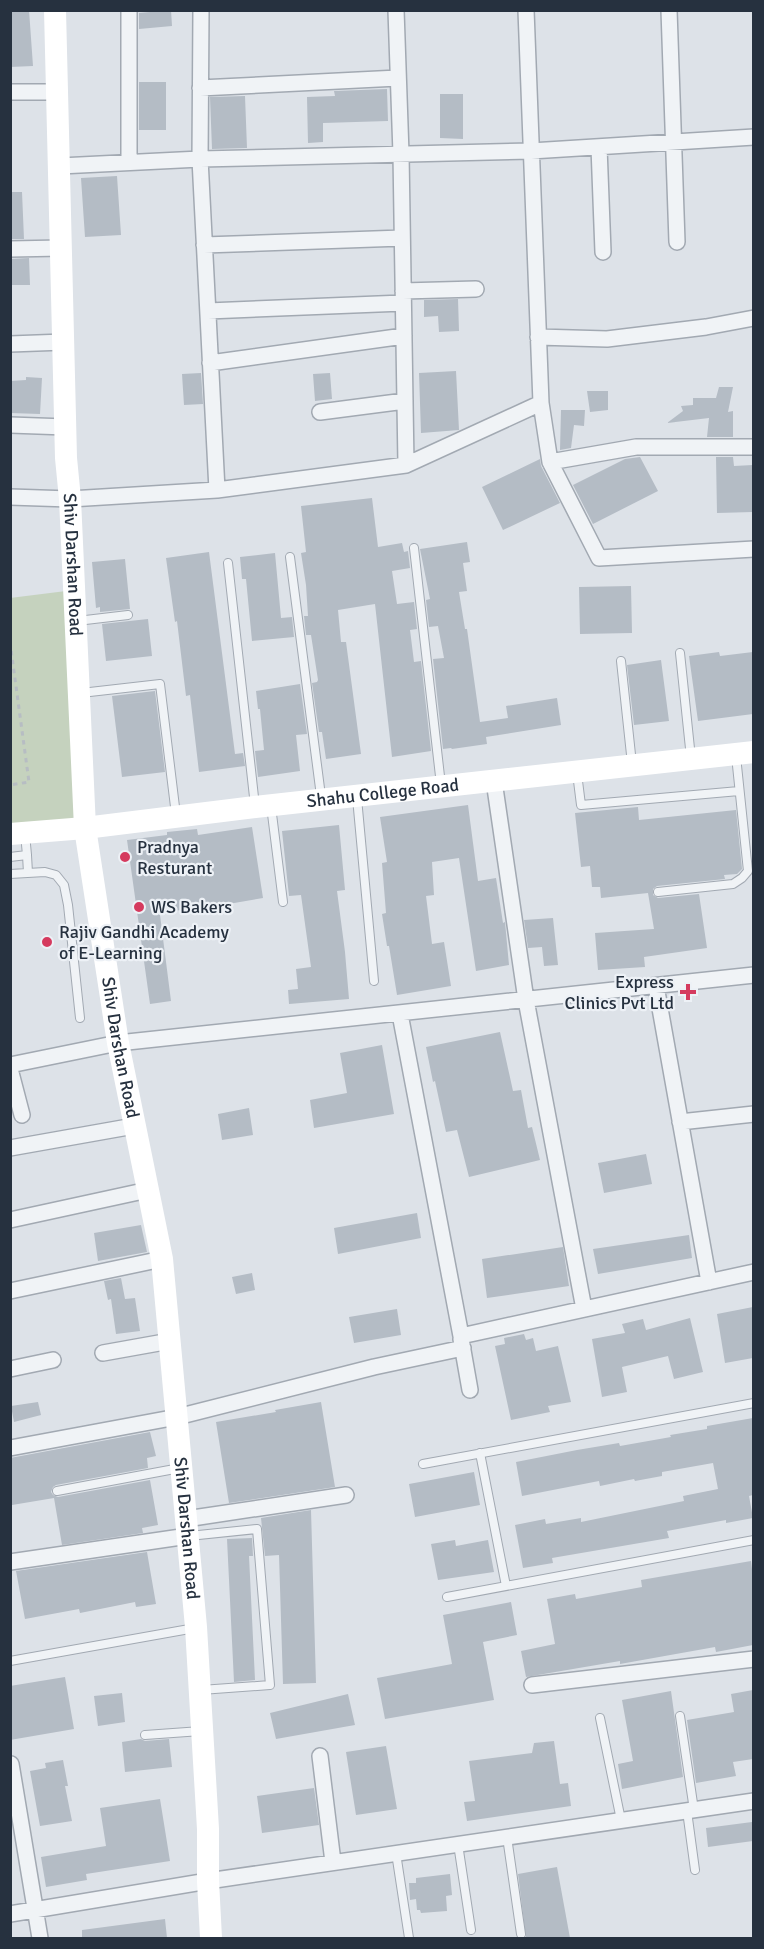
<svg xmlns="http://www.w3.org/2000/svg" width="764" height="1949" font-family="Signika,sans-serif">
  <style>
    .green { fill: #c5d2be }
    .building { fill: #b4bcc5 }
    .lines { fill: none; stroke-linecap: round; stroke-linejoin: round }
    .lane-casing { stroke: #a2a9b2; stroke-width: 10 }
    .street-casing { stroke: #a2a9b2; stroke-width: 18 }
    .path { stroke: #b7bdc3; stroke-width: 3; stroke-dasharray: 4.5 4.5; stroke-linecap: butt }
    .lane { stroke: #f0f3f6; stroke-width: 8 }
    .street { stroke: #f0f3f6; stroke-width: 15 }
    .secondary { stroke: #fff; stroke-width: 22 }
    .poi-dot { fill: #d53a5e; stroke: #edf1f6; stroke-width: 2 }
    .labels { text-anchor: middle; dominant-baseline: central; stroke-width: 4.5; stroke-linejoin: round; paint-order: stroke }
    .street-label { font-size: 18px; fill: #26313f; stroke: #edf1f6 }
    .poi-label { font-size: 18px; fill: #26313f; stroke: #edf1f6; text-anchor: start }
  </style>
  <rect width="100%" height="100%" fill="#dde2e8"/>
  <!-- green -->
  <path class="green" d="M74 590 85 828 11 834 10 598Z"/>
  <!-- building -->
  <path class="building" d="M10 10H29L33 66 10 67Z
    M171 10 172 26 139 29V13Z
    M139 82H166V130H139Z
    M387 89 388 121 323 123V142L308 143 307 97 335 96 334 91Z
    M440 94H463V139L440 138Z
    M245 96 247 148 212 149 210 97Z
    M117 176 121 235 85 237 81 178Z
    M10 192H22L24 239H10Z
    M29 258 30 285H10V259Z
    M458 299 459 331 439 332 438 316 424 317V300Z
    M456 371 459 430 421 433 419 373Z
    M201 373 203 404 184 405 182 374Z
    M330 373 332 399 315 401 313 374Z
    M26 377 42 378 40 414 10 413V381L26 380Z
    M719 387H733L728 412 733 411V437H707L709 418 667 423 683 411 681 406 693 405V398H716Z
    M587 391H608V410L590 412Z
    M561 410H585L584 426 574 425 571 448 560 450Z
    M640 457 658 491 593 524 573 485 625 459Z
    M716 457H733L734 466 753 465V512L717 513Z
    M540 459 541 466 560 503 503 530 482 487Z
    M372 498 378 547 402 543 404 552 408 551 410 568 392 571 397 604 414 602 417 629 410 630 414 662 421 661 431 751 392 757 375 604 338 610 341 642H346L361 754 326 759 322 732H319L312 683 317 682 318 680 311 635H306L304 616H308L306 585 301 553 306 552 301 506Z
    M467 542 470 562 463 563 467 591 459 592 465 629H467L480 722 508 718 506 706 557 698 561 725 486 737 487 744 452 749 451 748 443 749 433 659 444 658 438 626 429 627 426 600 430 599 420 549Z
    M209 552 235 754 243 753 245 766 199 772 190 695 186 696 177 621 175 622 166 558Z
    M275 553 281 618 292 617 294 637 252 641 246 579H242L240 557Z
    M125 559 130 609 100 612V607L96 608 92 562Z
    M631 586 632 633 580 634 579 587Z
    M148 619 152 656 106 661 102 624Z
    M719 652 720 656 753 652V714L698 721 689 656Z
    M661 660 669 721 634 725 627 665Z
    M300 684 307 734 296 735 300 771 258 777 255 751 264 750 260 709H258L256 691Z
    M155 691 165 772 122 777 112 696Z
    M468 805 478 881 496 878 503 923 505 922 509 965 476 971 459 858 432 862 434 895 426 896 432 944 444 942 451 986 397 995 389 946H387L382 914 386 913 382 863 387 862 380 817Z
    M638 807 639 820 736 810 742 869 737 874 724 875 725 879 657 886 653 889V895L658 898 699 894 707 948 644 957 645 967 598 970 595 933 654 929 648 893 601 898 600 887H592L590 866 581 867 575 813Z
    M339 825 345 890 337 891 345 952 349 999 289 1004 288 990 298 989 296 969 311 967 301 895 289 896 282 831Z
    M252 827 263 898 205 908 161 912V915H160L171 1001 150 1004 127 840 167 835V832L197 829 198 835Z
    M553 918 558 965 544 966 542 947 528 948 524 920Z
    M500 1032 513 1091 521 1090 528 1128 532 1127 540 1160 469 1177 457 1130 446 1132 435 1081 433 1082 426 1047Z
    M382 1045 394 1114 314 1128 310 1100 347 1093 340 1053Z
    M249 1108 253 1135 222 1140 218 1114Z
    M646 1154 652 1184 604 1193 598 1163Z
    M417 1213 421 1238 338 1254 334 1228Z
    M141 1225 147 1252 98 1261 94 1233Z
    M689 1235 692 1258 598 1274 593 1249Z
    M563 1247 569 1286 487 1298 482 1259Z
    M252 1273 255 1290 236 1294 232 1277Z
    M121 1278 125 1299 135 1298 140 1331 116 1334 111 1299 108 1300 104 1281Z
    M753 1307V1358L725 1363 717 1314Z
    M397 1309 401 1335 354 1343 349 1317Z
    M690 1318 703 1372 674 1379 668 1356 622 1367 627 1392 602 1397 592 1339 625 1333 622 1324 643 1319 646 1330Z
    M524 1334 526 1340 533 1338 536 1351 558 1346 571 1402 548 1406 550 1412 511 1420 495 1346 505 1344 504 1338Z
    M38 1402 41 1415 14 1422 11 1406Z
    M321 1402 335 1487 229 1503 216 1422 276 1412 275 1410Z
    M753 1418V1495L749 1496 753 1518 726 1523V1520L667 1531 669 1538 552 1558 553 1563 523 1568 515 1525 545 1519 546 1524 581 1518V1522L684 1501 683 1496 718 1489 713 1463 662 1472V1476L635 1481 634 1479 600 1486 599 1481 522 1496 516 1462 577 1450 619 1443 620 1446 671 1437 670 1435 707 1429V1426Z
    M150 1432 156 1456 147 1458 148 1468 56 1485 53 1487 51 1492 53 1495 58 1497 150 1480 158 1525 142 1528 143 1533 62 1545 54 1498 12 1505 10 1458Z
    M474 1472 480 1505 415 1517 409 1484Z
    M311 1510 316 1683 283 1684 279 1555 265 1556 261 1518Z
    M252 1538 253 1556H249L255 1680 234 1682 227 1539Z
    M455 1540 456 1546 488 1540 494 1572 438 1580 431 1544Z
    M147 1552 156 1604 136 1607 135 1602 80 1613 79 1609 25 1619 16 1571Z
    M751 1561 753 1577V1645L716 1652 715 1647 620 1664V1661L526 1677 521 1651 555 1644 547 1599 575 1594 576 1599 642 1587 641 1580Z
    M511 1602 517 1635 483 1642 494 1700 385 1719 377 1678 452 1664 443 1615Z
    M65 1677 74 1729 10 1740V1686Z
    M753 1690V1759L733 1762 736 1776 696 1783 687 1720 734 1712 731 1694Z
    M671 1691 683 1777 622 1789 618 1764 633 1761 622 1700Z
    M122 1693 125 1722 98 1726 94 1696Z
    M348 1694 355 1725 276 1739 270 1713Z
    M141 1739 145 1741 169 1739 172 1767 125 1772 122 1742Z
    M554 1741 560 1784 568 1783 571 1806 467 1821 464 1802 475 1801 469 1761 532 1753 534 1743Z
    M386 1746 397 1809 356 1815 346 1752Z
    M63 1760 68 1786H65L72 1821 40 1826 30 1771 46 1768 45 1763Z
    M314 1788 319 1825 262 1833 257 1796Z
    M160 1799 170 1861 86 1874 87 1880 46 1887 41 1857 106 1846 100 1808Z
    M752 1822 753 1841 708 1847 706 1828Z
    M557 1867 570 1938H526L518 1874Z
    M450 1874 452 1895 446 1896 447 1911 421 1913 420 1910H417L416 1899 410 1900 409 1883H416V1878Z
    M165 1919 167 1938H82V1930Z"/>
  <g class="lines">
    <!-- lane casing -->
    <g class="lane-casing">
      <path id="lane" d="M414 548 441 785
        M290 557 321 796
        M228 563 255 806
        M77 621 128 615
        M680 653 691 758
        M621 661 632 764
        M81 693 160 684 176 815
        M577 773 581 805 739 791
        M357 798 374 981
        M271 806 283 902
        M27 855 28 873
        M10 857 27 855 25 834
        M10 874 45 872 56 875 64 885 68 905 80 1018
        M658 892 733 884 742 878 748 871 736 756
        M480 1453 506 1586
        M423 1464 754 1403
        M57 1491 180 1468
        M189 1536 257 1529 270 1685 201 1690
        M447 1597 754 1540
        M10 1661 195 1628
        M680 1716 694 1810
        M600 1718 621 1820
        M145 1735 201 1731
        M687 1811 695 1870
        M507 1837 521 1934
        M458 1844 471 1930
        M396 1853 409 1938"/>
    </g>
    <!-- street casing -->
    <g class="street-casing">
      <path id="street" d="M129 10V162
        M201 10 200 159 217 490
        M396 10 401 154 406 465
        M669 10 677 242
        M200 88 398 78
        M10 92H57
        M599 147 603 252
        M60 166 200 159 531 151 754 137
        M204 245 402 238
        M10 249 62 248
        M403 291 476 289
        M208 311 403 303
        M538 337 607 339 706 327 754 318
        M10 344 64 342
        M210 363 404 336
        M541 403 550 462 599 558 754 549
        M320 412 405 401
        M10 425 66 427
        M550 462 636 447H754
        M10 497 70 499 217 490 406 465 541 403 526 10
        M494 781 526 1000 584 1309
        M656 986 709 1282
        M400 1014 461 1336 754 1272
        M10 1065 118 1043 754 975
        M10 1069 22 1115
        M680 1122 754 1114
        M10 1148 134 1126
        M10 1220 148 1190
        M10 1291 162 1259
        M461 1339 470 1390
        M103 1353 170 1341
        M10 1369 53 1360
        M10 1448 177 1417 374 1367 463 1348
        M186 1519 346 1495
        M10 1562 188 1536
        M532 1685 754 1659
        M320 1756 333 1862
        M11 1764 40 1938
        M10 1914 208 1881 754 1801"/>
    </g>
    <!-- path -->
    <path class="path" d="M10 642 29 782 10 785"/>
    <!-- lane -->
    <use href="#lane" class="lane"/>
    <!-- street -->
    <use href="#street" class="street"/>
    <!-- secondary -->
    <g class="secondary">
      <path id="s1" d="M55 10 66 458 70 499 85 828 118 1043 162 1259 196 1627 208 1829V1881L211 1938"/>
      <path id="s2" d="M10 834 85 828 255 807 754 752"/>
    </g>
  </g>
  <!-- markers -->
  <g class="poi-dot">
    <circle cx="125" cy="857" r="6"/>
    <circle cx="139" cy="907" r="6"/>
    <circle cx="47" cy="942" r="6"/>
    <path d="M685 983h6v6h6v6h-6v6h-6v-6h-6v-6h6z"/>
  </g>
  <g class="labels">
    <!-- street labels -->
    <g class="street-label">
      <text stroke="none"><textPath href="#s1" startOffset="555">Shiv Darshan Road</textPath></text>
      <text stroke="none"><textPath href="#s2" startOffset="375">Shahu College Road</textPath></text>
      <text stroke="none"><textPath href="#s1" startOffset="1041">Shiv Darshan Road</textPath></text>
      <text stroke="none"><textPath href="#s1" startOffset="1527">Shiv Darshan Road</textPath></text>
    </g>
    <!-- poi labels -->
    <g class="poi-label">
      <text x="137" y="847">Pradnya<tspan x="137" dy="21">Resturant</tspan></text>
      <text x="151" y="907">WS Bakers</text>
      <text x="59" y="932">Rajiv Gandhi Academy<tspan x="59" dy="21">of E-Learning</tspan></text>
      <text x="674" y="982" text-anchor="end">Express<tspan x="674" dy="21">Clinics Pvt Ltd</tspan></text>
    </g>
  </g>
  <!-- border -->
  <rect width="764" height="1949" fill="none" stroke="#26313f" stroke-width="24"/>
</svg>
